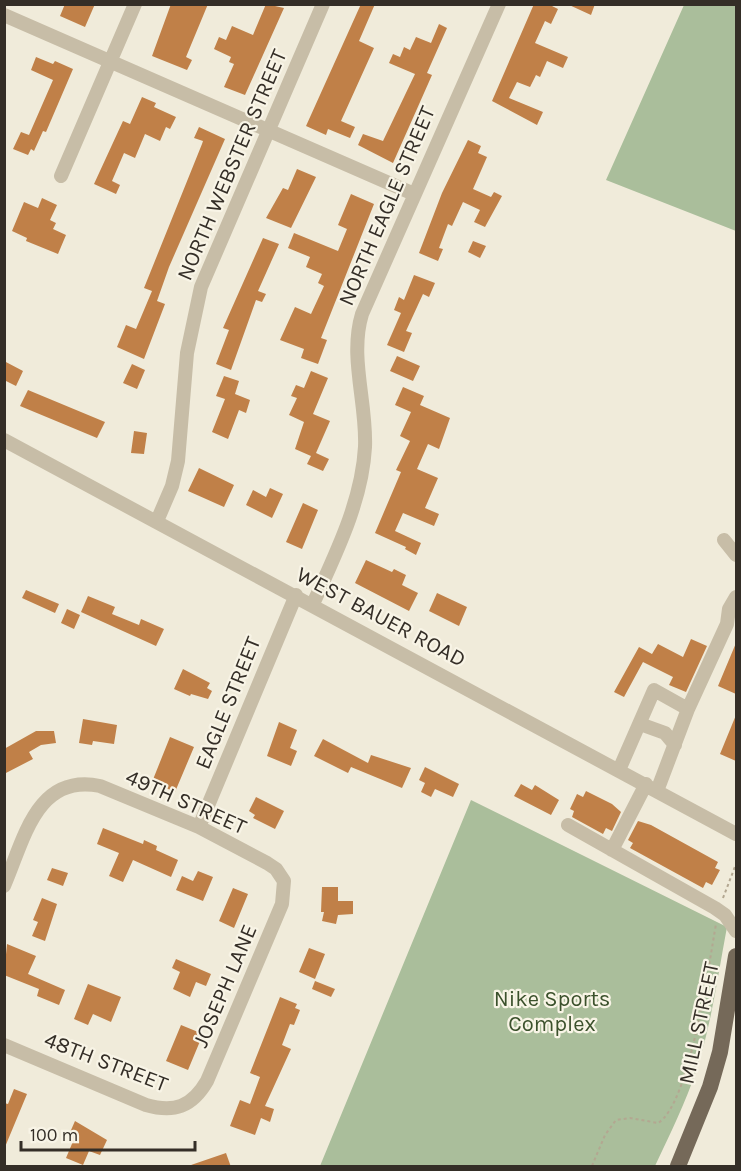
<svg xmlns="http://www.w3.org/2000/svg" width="741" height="1171" font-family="Karla,sans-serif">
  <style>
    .green { fill: #aabe9b }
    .building { fill: #c08048 }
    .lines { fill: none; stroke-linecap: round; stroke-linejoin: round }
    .path { stroke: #b3a791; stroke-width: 2; stroke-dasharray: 3 3; stroke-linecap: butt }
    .minor { stroke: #c7bda7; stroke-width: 14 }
    .major { stroke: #756959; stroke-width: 16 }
    .labels { text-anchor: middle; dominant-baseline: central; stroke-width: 4.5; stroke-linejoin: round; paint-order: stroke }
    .street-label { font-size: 22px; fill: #342e27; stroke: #f8f4e6 }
    .park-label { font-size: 22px; fill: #3b512c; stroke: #f8f4e6 }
  </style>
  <rect width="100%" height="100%" fill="#f0ebda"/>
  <!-- green -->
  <path class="green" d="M684 5H736V231L606 180Z
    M471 800 727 927C718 974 712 1022 697 1068 686 1102 670 1134 655 1166H320Z"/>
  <!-- building -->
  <path class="building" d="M65 4H95L85 27 60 16Z
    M171 4H208L186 57 192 60 187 70 152 56Z
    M266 4 284 8 245 95 224 87 234 64 229 62 231 57 214 49 219 37 226 40 232 26 253 35Z
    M361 4H375L359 41 374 48 341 121 355 127 350 138 328 129 326 135 306 126Z
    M534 4H548L558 9 551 24 545 21 535 43 568 57 563 68 547 61 540 77 536 75 530 87 517 82 509 98 543 112 537 125 492 101Z
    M567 4H595L591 15Z
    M439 24 447 28 427 73 432 75 393 163 358 145 363 134 383 141 415 74 389 63 393 54 400 57 404 47 410 50 416 37 431 43Z
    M36 57 53 64 55 61 73 69 46 132 43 131 34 151 31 149 28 155 13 149 21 132 29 135 53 80 31 70Z
    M142 97 156 103 154 107 176 117 170 129 166 127 160 141 145 134 135 158 124 153 112 181 120 185 116 194 94 184 123 121 130 124Z
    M199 127 225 139 169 267 157 301 165 304 144 359 117 347 126 325 136 329 152 291 144 288 202 144 203 141 194 138Z
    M468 140 481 146 478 153 487 157 473 189 491 197 494 192 502 196 485 227 474 222 480 210 463 202 452 226 448 224 439 248 443 249 438 261 419 253 442 193Z
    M297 169 316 177 291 228 266 218 283 188 288 190Z
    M351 194 374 204 321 338 327 340 318 364 301 358 304 349 280 340 295 307 311 314 324 286 318 283 322 274 306 267 310 257 288 248 294 233 338 251 347 229 338 225Z
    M42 198 57 205 50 220 56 223 53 229 66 235 58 254 26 241 27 238 12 231 24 202 38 208Z
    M263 238 279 244 258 291 266 294 262 302 256 300 231 370 216 364 229 330 223 328Z
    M473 241 486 246 480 258 468 252Z
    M414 275 435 283 429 297 423 294 406 331 412 333 404 352 387 345 401 313 394 310 399 297 404 300Z
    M397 356 420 366 413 381 390 371Z
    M4 361 23 371 16 386 4 380Z
    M132 364 145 370 137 389 123 383Z
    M311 371 328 378 313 414 330 421 316 453 329 459 323 471 307 464 311 456 295 449 304 422 289 415 297 398 291 396 296 385 304 388Z
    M224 376 239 381 235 394 250 400 246 413 239 410 228 439 212 432 225 399 216 396Z
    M403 387 424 396 420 405 450 418 439 449 428 444 417 469 438 478 425 508 439 514 434 526 403 513 395 531 421 543 416 555 405 549 406 547 375 533 401 472 396 470 410 441 400 436 411 412 395 405Z
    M28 390 105 422 97 438 20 406Z
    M134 431 147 433 144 454 131 453Z
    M199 468 234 485 224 507 188 491Z
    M270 488 283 494 272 518 246 505 253 490 266 497Z
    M303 503 318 510 302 549 286 542Z
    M366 560 392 572 394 569 406 575 402 585 418 593 409 611 355 583Z
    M26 590 59 604 55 613 22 598Z
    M437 593 467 607 459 626 429 611Z
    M88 596 115 607 112 614 139 625 141 619 164 629 156 646 81 612Z
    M67 609 80 615 74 629 61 623Z
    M691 639 707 646 686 692 669 685 673 677 643 662 624 697 614 692 639 647 652 654 658 644 683 657Z
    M736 643V694L718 686Z
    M183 669 210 683 207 688 212 691 208 699 191 694 190 696 174 689Z
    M736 715V761L720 754Z
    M83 719 117 725 114 744 93 741 92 745 79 743Z
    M279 722 297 730 290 748 297 751 291 766 267 756Z
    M36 731H54L56 743 41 745 29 752 33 759 4 774V749Z
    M170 737 194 747 175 792 152 782Z
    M323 739 368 763 371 755 411 768 402 788 351 767 348 773 314 756Z
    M425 767 459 784 453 797 435 789 431 797 421 792 425 783 419 780Z
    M521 784 532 790 535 785 559 800 551 815 514 796Z
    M586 791 612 804 621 812 612 831 606 828 603 834 572 817 574 811 570 809 577 794 583 797Z
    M256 797 284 811 275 829 253 818 255 815 249 811Z
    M638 821 651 825 718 862 715 868 720 870 712 885 706 882 703 888 630 848 633 843 628 840Z
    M103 828 143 844 144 840 157 846 156 850 178 860 171 877 133 860 123 882 109 876 119 853 97 844Z
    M52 868 68 873 63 886 47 880Z
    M198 871 213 877 203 901 176 890 182 876 193 881Z
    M322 887H338V901H353V914L338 915 336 924 322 921 324 912H321Z
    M233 888 248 894 234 928 219 921Z
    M42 898 57 904 45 941 32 936 38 922 33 920Z
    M7 944 36 956 28 974 65 990 59 1005 37 996 39 989 4 975Z
    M309 948 325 954 315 979 299 972Z
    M176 959 211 974 206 986 196 982 190 997 173 989 180 972 172 968Z
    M315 981 335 989 331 997 312 989Z
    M88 984 121 997 111 1022 93 1014 88 1025 74 1019Z
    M280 997 297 1004 295 1008 300 1010 294 1025 290 1024 282 1045 291 1049 265 1106 274 1109 270 1122 261 1118 255 1135 230 1126 240 1100 250 1104 260 1077 250 1073Z
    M181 1025 203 1034 188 1070 166 1061Z
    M14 1089 27 1094 5 1147 4 1103 8 1104Z
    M75 1121 107 1140 100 1155 89 1151 83 1165 66 1158 74 1139 68 1137Z
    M226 1153 231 1167H191V1165Z"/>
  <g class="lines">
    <!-- path -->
    <path class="path" d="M723 898 736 864
      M592 1166 605 1135 616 1120 630 1118 658 1123C690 1104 709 963 716 924"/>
    <!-- minor -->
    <path class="minor" d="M4 15 414 194
      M61 176 135 4
      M4 440 736 834
      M157 521 172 486 178 461 187 353 201 287 323 4
      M724 540 736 555
      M313 604C335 555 362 502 365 447 367 403 349 357 362 314L499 4
      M688 709 727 624 729 609 736 597
      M640 724 665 733 675 745
      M619 770 654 690 688 709 657 791
      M568 825 715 908 725 915 736 931
      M199 827 296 595
      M612 850 646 784
      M4 886C24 840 36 773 100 786L199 827 267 863 276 869 284 881 282 904 207 1081C192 1107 174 1113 146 1105L4 1045"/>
    <!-- major -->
    <path class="major" d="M678 1166 710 1087 720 1052 736 956"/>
  </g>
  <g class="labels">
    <!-- street labels -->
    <g class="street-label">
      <text transform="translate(232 165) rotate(-67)">NORTH WEBSTER STREET</text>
      <text transform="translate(387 206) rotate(-67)">NORTH EAGLE STREET</text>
      <text transform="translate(381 617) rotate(28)">WEST BAUER ROAD</text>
      <text transform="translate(228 703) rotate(-68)">EAGLE STREET</text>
      <text transform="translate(186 802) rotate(24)">49TH STREET</text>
      <text transform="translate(225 986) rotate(-67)">JOSEPH LANE</text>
      <text transform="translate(699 1023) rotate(-78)">MILL STREET</text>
      <text transform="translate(106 1062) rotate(21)">48TH STREET</text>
    </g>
    <!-- park labels -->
    <g class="park-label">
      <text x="552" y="999">Nike Sports<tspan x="552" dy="25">Complex</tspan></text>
    </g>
  </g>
  <!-- border -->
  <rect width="741" height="1171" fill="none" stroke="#342e27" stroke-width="12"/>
  <!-- scale -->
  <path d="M21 1141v9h174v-9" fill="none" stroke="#342e27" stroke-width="3"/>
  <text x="30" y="1141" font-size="18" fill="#342e27" stroke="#f8f4e6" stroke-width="4.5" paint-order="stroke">100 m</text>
</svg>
